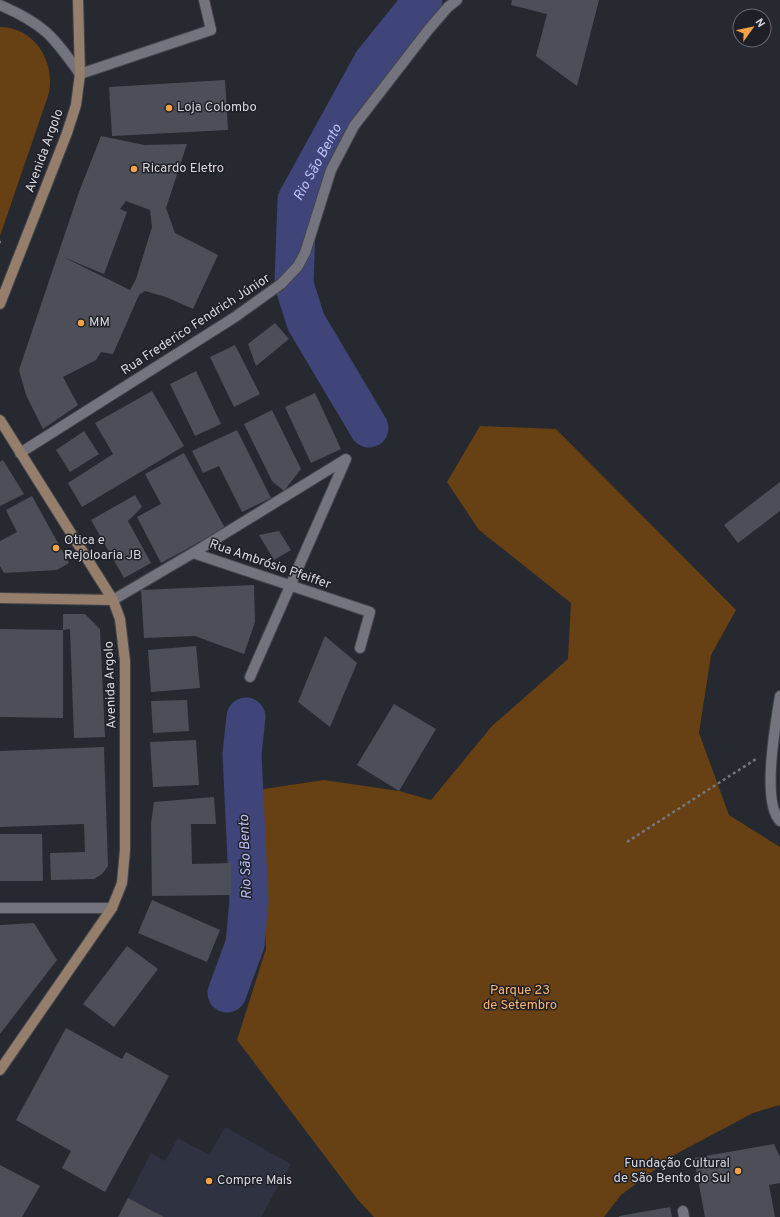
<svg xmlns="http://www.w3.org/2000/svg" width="780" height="1217" font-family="Overpass,sans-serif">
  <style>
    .built { fill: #2f3240 }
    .green { fill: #674013 }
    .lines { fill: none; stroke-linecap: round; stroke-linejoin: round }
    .river { stroke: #3f4579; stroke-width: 39 }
    .building { fill: #4d4f58; fill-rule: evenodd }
    .lane-casing { stroke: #44454c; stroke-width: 12 }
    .street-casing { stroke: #44454c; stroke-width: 12 }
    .secondary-casing { stroke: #44454c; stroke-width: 12 }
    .path { stroke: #76787e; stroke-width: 2.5; stroke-dasharray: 3 3; stroke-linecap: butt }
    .lane { stroke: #73747e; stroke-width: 10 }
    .street { stroke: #73747e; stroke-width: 10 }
    .secondary { stroke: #957e6b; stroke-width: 10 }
    .poi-dot { fill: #f6a247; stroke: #1e1f27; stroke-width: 1.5 }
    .labels { text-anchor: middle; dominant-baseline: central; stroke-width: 3; stroke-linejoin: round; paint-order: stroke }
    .poi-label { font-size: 13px; fill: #d9dadf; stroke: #1e1f27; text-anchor: start }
    .street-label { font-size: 13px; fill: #d9dadf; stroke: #1e1f27 }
    .park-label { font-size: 13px; fill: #feb873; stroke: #1e1f27 }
    .water-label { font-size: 14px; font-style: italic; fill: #bbc4f6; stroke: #1e1f27 }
  </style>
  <rect width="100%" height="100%" fill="#272931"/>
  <!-- built -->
  <path class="built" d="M225 1127 291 1164 261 1217H164L128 1198 151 1153 165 1161 178 1138 209 1155Z"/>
  <!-- green -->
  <path class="green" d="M0 27C36 27 57 65 48 96L0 236Z
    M480 426 556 429 736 610 711 655 699 733 729 815 780 847V1105L753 1113 676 1154 621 1195 604 1217H374L358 1200 237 1040 266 949 257 790 324 780 399 791 431 800 492 726 568 659 571 603 479 530 447 482Z"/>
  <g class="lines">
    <!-- river -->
    <g class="river">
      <path id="s1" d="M369 428 306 322 294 284 297 200 373 62 423 0"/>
      <path d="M227 993 245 944 249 901 242 754 246 717"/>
    </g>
  </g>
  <!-- building -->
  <path class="building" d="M512 0H599L577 86 536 56 547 14 511 5Z
    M225 80 228 130 112 136 109 87Z
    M101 136 144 145 187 144 166 208 175 233 218 255 193 309 166 297 145 291 139 295 113 354 101 352 96 360 63 377 78 405 43 429 26 395 19 370 79 192ZM126 201 150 210 152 227 136 279 130 290 63 257 104 274 127 212 120 209Z
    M275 323 289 339 256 366 248 344Z
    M235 345 260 394 234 407 210 357Z
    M196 371 221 424 195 436 170 384Z
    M152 391 184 446 82 507 68 483 113 454 95 423Z
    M315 393 341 449 311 463 285 407Z
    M272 410 301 469 284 491 272 481 244 424Z
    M237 430 271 498 242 512 219 466 203 473 192 451Z
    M84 431 99 454 70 472 56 450Z
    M184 453 225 528 161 563 137 517 161 504 145 474Z
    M3 460 24 494 0 506V462Z
    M780 482V511L738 543 724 525Z
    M135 495 142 507 128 521 151 563 124 578 91 520Z
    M32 496 69 563 57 570 4 573 0 566V541L17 532 6 510Z
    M279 531 291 550 274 560 259 535Z
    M254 585 255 622 244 654 195 636 144 638 141 590Z
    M63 614H85L100 629 105 737 74 738 70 629 63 630Z
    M0 629 63 630V718L0 717Z
    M325 636 357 663 330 727 298 702Z
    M196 646 200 688 151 692 148 650Z
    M187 700 189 731 153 733 151 701Z
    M394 704 436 729 399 791 357 765Z
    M196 740 199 785 153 787 150 742Z
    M104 747 108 866 102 874 94 879 51 880 50 853 85 852 84 824 0 827V751Z
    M214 797 216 824H191L192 864 231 863V895L152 896 151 824 154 802Z
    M0 834H42L43 881H0Z
    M152 900 220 930 207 962 138 933Z
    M34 923 57 960 0 1034V925Z
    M127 946 158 969 114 1027 83 1004Z
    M66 1028 122 1059 126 1052 169 1076 105 1192 62 1168 71 1151 16 1120Z
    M774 1144 780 1157V1183L769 1185 775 1217H705L694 1158Z
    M0 1165 40 1186 22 1217H0Z
    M128 1198 164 1217H118Z
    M670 1207 672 1217H619V1216Z"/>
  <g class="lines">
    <!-- lane casing -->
    <g class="lane-casing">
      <path id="lane" d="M0 5C44 24 53 36 80 74L211 30 204 0
        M193 553 346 459 250 677
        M113 600 193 553 370 612 360 648
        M780 696C776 722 761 802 780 821"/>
    </g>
    <!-- street casing -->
    <g class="street-casing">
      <path id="street" d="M20 453 235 317 281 284 298 266 305 253 331 170 354 126 429 29 448 7 457 0
        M0 908H112
        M683 1211 684 1217"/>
    </g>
    <!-- secondary casing -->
    <g class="secondary-casing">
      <path id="secondary" d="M0 304 67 133 76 105 80 74 78 0
        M0 420 113 600 120 619 125 661V850L122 883 112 908 0 1070
        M0 598 113 600"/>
    </g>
    <!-- path -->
    <path class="path" d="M0 242H1
      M627 842 756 759"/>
    <!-- lane -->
    <use href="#lane" class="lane"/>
    <!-- street -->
    <use href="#street" class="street"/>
    <!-- secondary -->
    <use href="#secondary" class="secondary"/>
  </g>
  <!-- markers -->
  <g class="poi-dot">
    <circle cx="169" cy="108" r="4"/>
    <circle cx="134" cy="169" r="4"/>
    <circle cx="81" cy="323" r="4"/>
    <circle cx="56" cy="548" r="4"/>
    <circle cx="738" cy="1171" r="4"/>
    <circle cx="209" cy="1181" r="4"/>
  </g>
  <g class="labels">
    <!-- poi labels -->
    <g class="poi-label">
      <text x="177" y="108">Loja Colombo</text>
      <text x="142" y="169">Ricardo Eletro</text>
      <text x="89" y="323">MM</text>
      <text x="64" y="541">Otica e<tspan x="64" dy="15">Rejoloaria JB</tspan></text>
      <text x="730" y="1164" text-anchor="end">Fundação Cultural<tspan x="730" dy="15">de São Bento do Sul</tspan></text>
      <text x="217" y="1181">Compre Mais</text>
    </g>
    <!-- street labels -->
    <g class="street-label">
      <text transform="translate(45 151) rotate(-70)">Avenida Argolo</text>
      <text transform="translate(196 325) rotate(-33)">Rua Frederico Fendrich Júnior</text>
      <text transform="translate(270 565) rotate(19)">Rua Ambrósio Pfeiffer</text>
      <text transform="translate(111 685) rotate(-92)">Avenida Argolo</text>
    </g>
    <!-- park labels -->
    <g class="park-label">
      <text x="520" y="991">Parque 23<tspan x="520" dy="15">de Setembro</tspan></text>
    </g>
    <!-- water labels -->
    <g class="water-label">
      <text stroke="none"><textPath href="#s1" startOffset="290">Rio São Bento</textPath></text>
      <text transform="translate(246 857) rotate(-92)">Rio São Bento</text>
    </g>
  </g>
  <!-- north arrow -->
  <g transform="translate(752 28) rotate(57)"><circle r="19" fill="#1e1f27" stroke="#696a71"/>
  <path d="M0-3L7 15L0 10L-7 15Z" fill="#f6a247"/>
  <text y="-6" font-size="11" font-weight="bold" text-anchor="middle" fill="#d9dadf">N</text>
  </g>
</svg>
